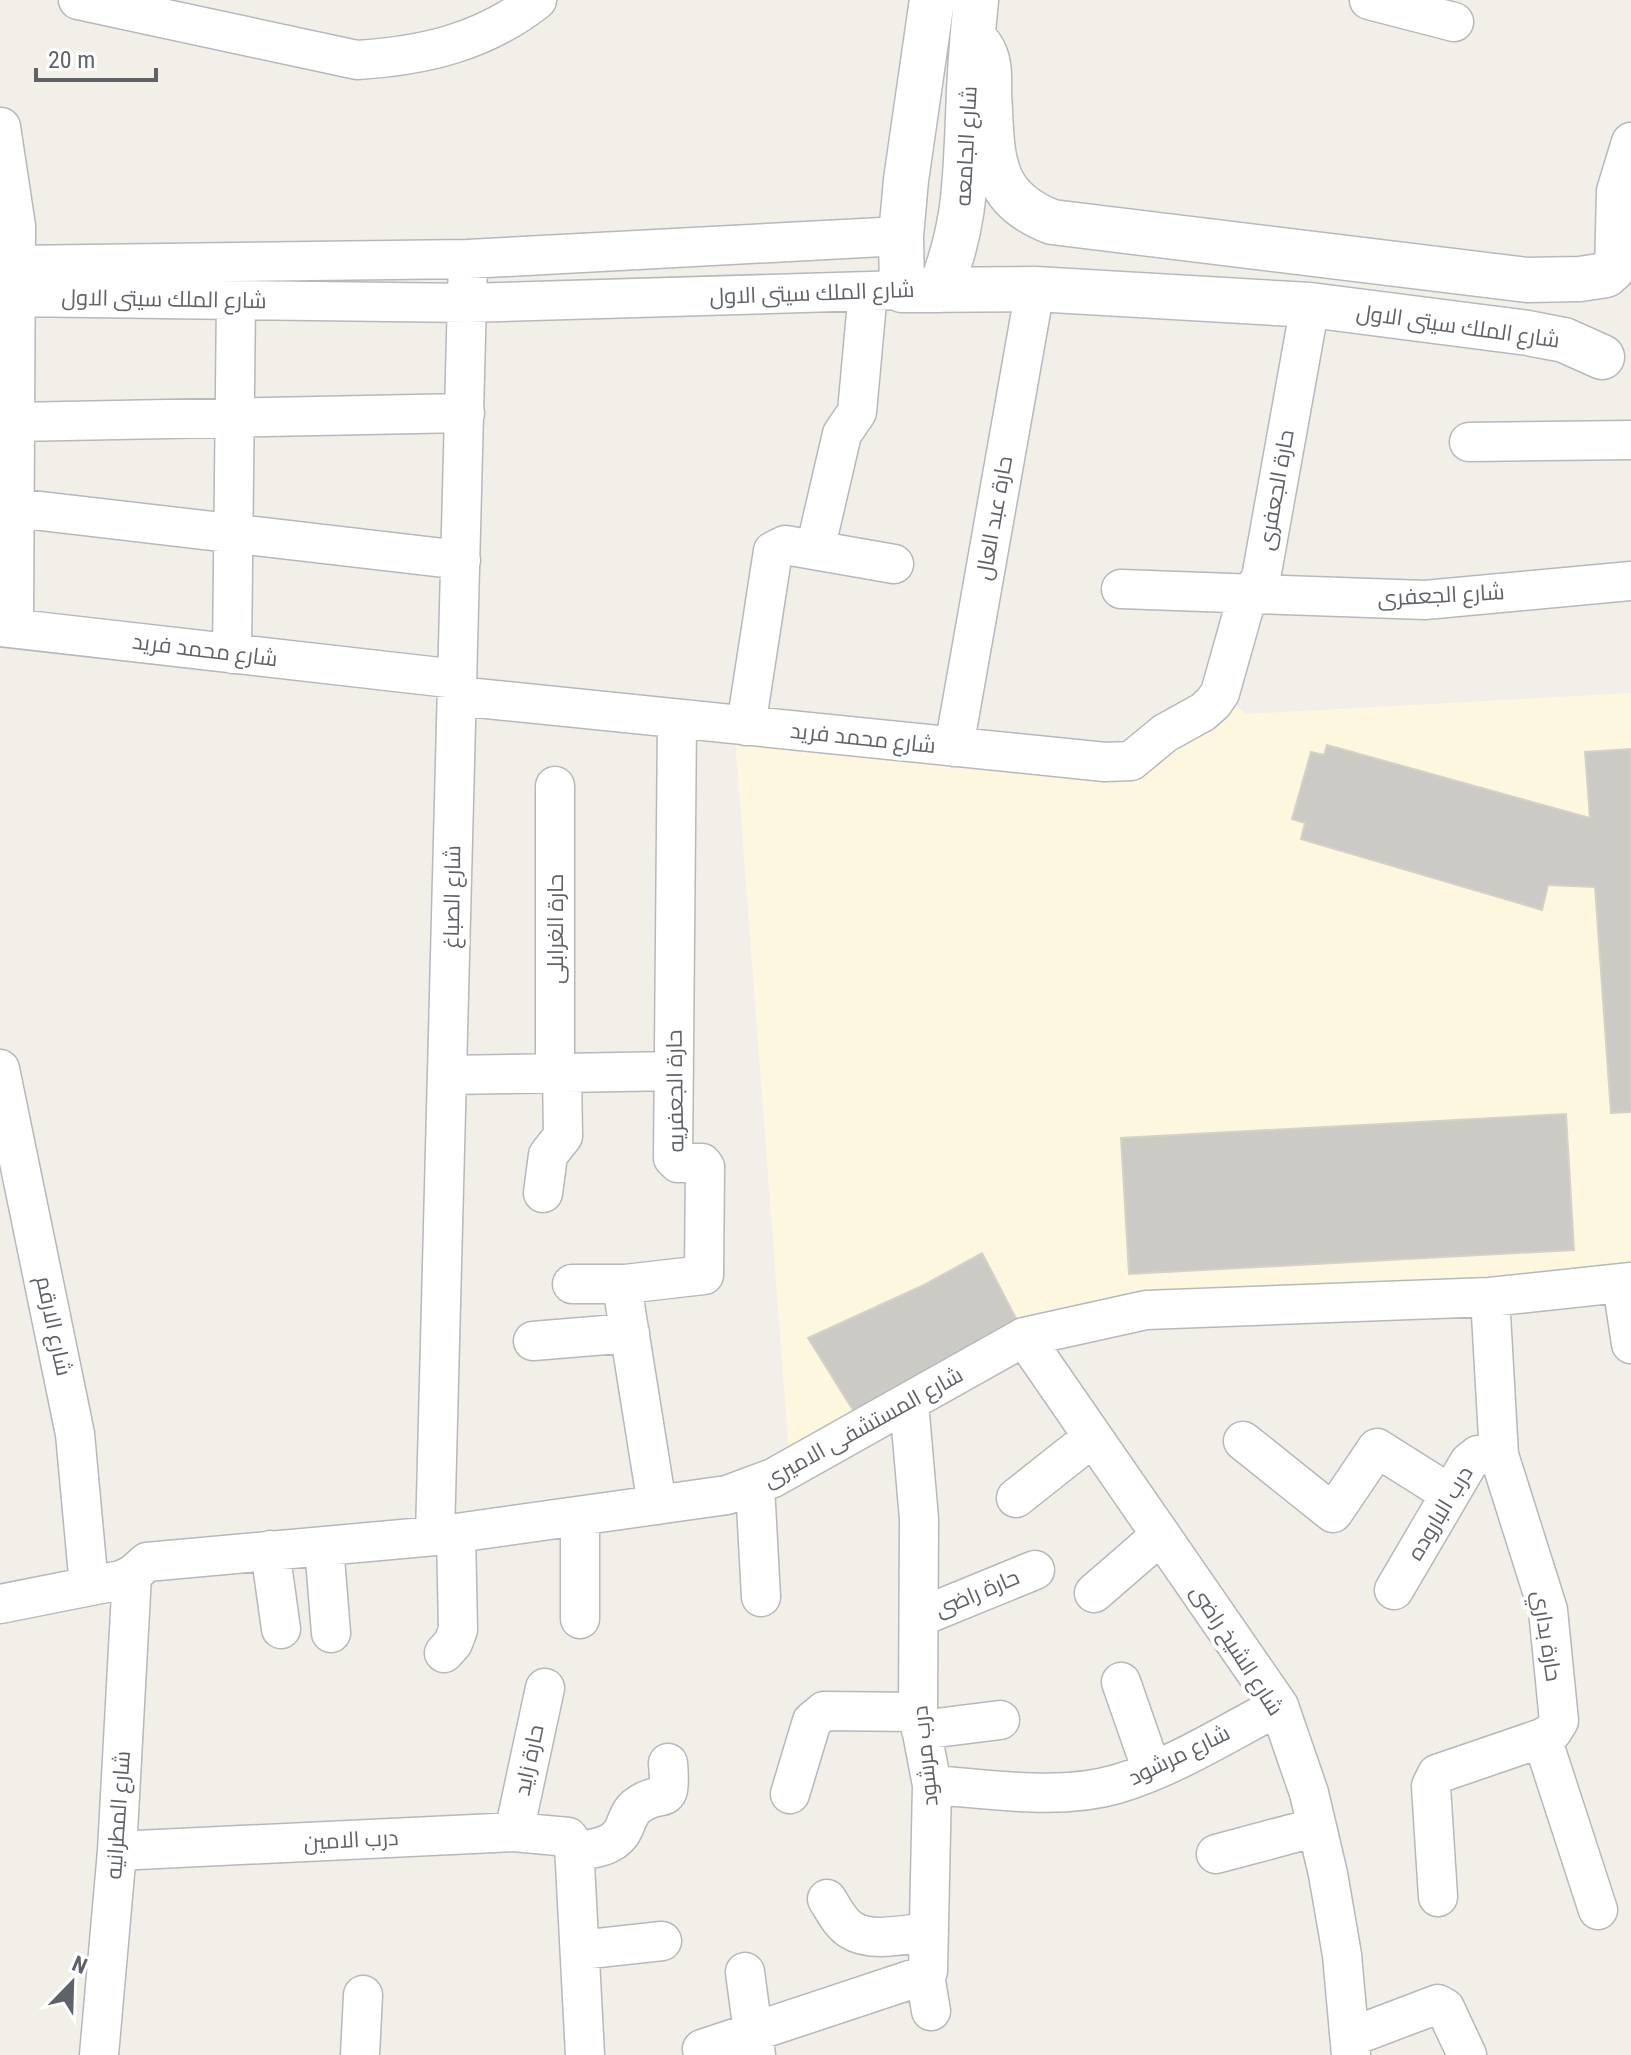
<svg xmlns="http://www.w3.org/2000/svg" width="1631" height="2055" font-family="'Roboto Condensed',Cairo,sans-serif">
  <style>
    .commercial { fill: #fef7e0 }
    .building { fill: #cccac5; stroke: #d6d1c6; stroke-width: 2 }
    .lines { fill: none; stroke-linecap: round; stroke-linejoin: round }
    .minor-casing { stroke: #b5b8bc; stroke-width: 41 }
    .secondary-casing { stroke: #b6babf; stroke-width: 47 }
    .minor { stroke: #fff; stroke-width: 38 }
    .secondary { stroke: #fff; stroke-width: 44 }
    .labels { text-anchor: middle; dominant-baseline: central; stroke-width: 8; stroke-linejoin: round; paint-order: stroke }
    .street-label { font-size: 22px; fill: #5f6368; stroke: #fff }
  </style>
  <rect width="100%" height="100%" fill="#f1efe8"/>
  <!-- commercial -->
  <path class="commercial" d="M1220 693 1246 714 1631 693V1282L1024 1336 790 1467 734 725 1105 762Z"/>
  <!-- building -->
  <path class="building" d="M1327 745 1590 818 1585 752 1631 749V1112L1611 1113 1595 887 1548 885 1542 910 1301 839 1305 823 1292 819 1311 752 1324 755Z
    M1566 1114 1574 1250 1129 1274 1121 1138Z
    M982 1253 1019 1324 856 1415 808 1338 924 1285Z"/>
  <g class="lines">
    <!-- minor casing -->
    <g class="minor-casing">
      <path id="minor" d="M78 0 357 60C423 56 484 42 537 0
        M1369 0 1454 22
        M1 127 16 226 14 627
        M16 265 468 259 901 236
        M1614 272 1616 191 1631 142
        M15 297 468 303 902 290
        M15 422 465 413
        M1469 442 1631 440
        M15 508 461 560
        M815 550 842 434 857 412 868 291
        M1121 589 1425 600 1631 581
        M0 627 457 679
        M232 654 236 300
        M457 696 1105 762 1131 761 1165 733 1203 712 1213 703 1220 693 1246 601 1261 578 1310 305
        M746 726 773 551 785 545 894 564
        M954 747 1035 289
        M555 786V1073
        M0 1069 75 1434 89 1586
        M447 1075 674 1071
        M543 1193 548 1155 563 1136 562 1072
        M572 1284H625
        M1622 1284 1631 1344
        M1024 1337 1279 1706 1309 1793 1328 1874 1342 1955 1351 2055
        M533 1341 630 1333
        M1243 1441 1333 1513 1377 1448 1450 1494
        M755 1486 761 1597
        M1016 1498 1093 1437
        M657 1505 622 1286 625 1284 704 1275 705 1167 702 1163H678L673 1158 677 719
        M580 1516V1619
        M435 1536 468 259
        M324 1546 331 1633
        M270 1550 281 1629
        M1394 1590 1469 1462 1478 1455H1499
        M1094 1593 1161 1535
        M0 1604 121 1580 132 1575 147 1562 435 1536 727 1495 773 1478 1024 1337 1146 1310 1490 1297 1631 1282
        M920 1617 1035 1570
        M444 1653 453 1643 458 1630 456 1533
        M1121 1682 1152 1771
        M921 1730 1000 1720
        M1542 1738 1598 1910
        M932 1785C992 1789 1059 1801 1117 1784 1174 1767 1227 1733 1279 1706
        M790 1794 812 1721 824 1711 918 1712
        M514 1832 545 1688
        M117 1851 514 1832 568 1837 574 1845 585 2055
        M574 1852C593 1848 615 1848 624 1828 627 1821 630 1811 637 1806 663 1786 672 1812 668 1763
        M1216 1854 1317 1827
        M1438 1897 1431 1786 1437 1774 1542 1738 1552 1732 1559 1721 1548 1610 1499 1455 1490 1297
        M827 1899C834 1910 840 1923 851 1930 871 1943 906 1934 929 1932
        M580 1950 662 1941
        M745 1972 756 2055
        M925 1975 931 2011
        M1351 2037 1438 2004 1445 2008 1467 2055
        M702 2049 922 1976 928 1971 932 1785 918 1712 919 1519 909 1403
        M99 2055 117 1851 132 1575
        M360 2055 363 1995"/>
    </g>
    <!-- secondary casing -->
    <g class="secondary-casing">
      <path id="secondary" d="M932 0 906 180 901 236 902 290 1035 289 1310 305 1528 333 1564 340 1602 357
        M973 36C977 42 984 49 986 57 990 67 989 82 989 94 993 154 987 197 1052 222L1527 280 1580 279 1606 275
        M940 290C965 226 965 185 968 118 969 79 972 39 976 0"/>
    </g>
    <!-- minor -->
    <use href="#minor" class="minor"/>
    <!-- secondary -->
    <use href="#secondary" class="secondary"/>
  </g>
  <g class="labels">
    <!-- street labels -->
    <g class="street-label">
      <text transform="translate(966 146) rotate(-87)">شارع الجامعه</text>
      <text transform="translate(812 293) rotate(-2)">شارع الملك سيتى الاول</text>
      <text transform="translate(164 299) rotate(1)">شارع الملك سيتى الاول</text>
      <text transform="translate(1458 326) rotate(8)">شارع الملك سيتى الاول</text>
      <text transform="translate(1276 490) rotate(-80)">حارة الجعفرى</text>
      <text transform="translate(994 518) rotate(-80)">حارة عبد العال</text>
      <text transform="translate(1441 595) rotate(-3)">شارع الجعفرى</text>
      <text transform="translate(205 650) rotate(7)">شارع محمد فريد</text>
      <text transform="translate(863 738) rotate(6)">شارع محمد فريد</text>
      <text transform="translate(452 897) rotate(-89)">شارع الصباغ</text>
      <text transform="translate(555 929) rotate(-90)">حارة الغرابلى</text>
      <text transform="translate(675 1091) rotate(-91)">حارة الجعفريه</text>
      <text transform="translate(54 1326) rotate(78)">شارع الارقم</text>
      <text transform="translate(863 1427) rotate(-29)">شارع المستشفى الاميرى</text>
      <text transform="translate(1440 1513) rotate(-59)">درب الباروده</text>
      <text transform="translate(977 1593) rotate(-23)">حارة راضى</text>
      <text transform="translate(1547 1636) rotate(81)">حارة بداري</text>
      <text transform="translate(1237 1650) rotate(57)">شارع الشيخ راضى</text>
      <text transform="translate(1179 1755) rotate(-26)">شارع مرشود</text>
      <text transform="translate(925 1756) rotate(-96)">درب مرشود</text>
      <text transform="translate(529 1760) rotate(-78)">حارة زايد</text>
      <text transform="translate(118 1815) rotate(-86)">شارع المطرانيه</text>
      <text transform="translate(351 1840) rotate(-3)">درب الامين</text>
    </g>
  </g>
  <!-- north arrow -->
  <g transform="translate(72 1983) rotate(23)" stroke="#ffffff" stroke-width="6" paint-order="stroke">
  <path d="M0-6L14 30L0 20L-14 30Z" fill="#5f6368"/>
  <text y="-12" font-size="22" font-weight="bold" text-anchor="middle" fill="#5f6368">N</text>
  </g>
  <!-- scale -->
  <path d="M36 68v12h120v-12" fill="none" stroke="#5f6368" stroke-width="4"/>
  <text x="48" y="68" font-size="24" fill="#5f6368" stroke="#ffffff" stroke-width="6" paint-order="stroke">20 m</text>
</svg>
